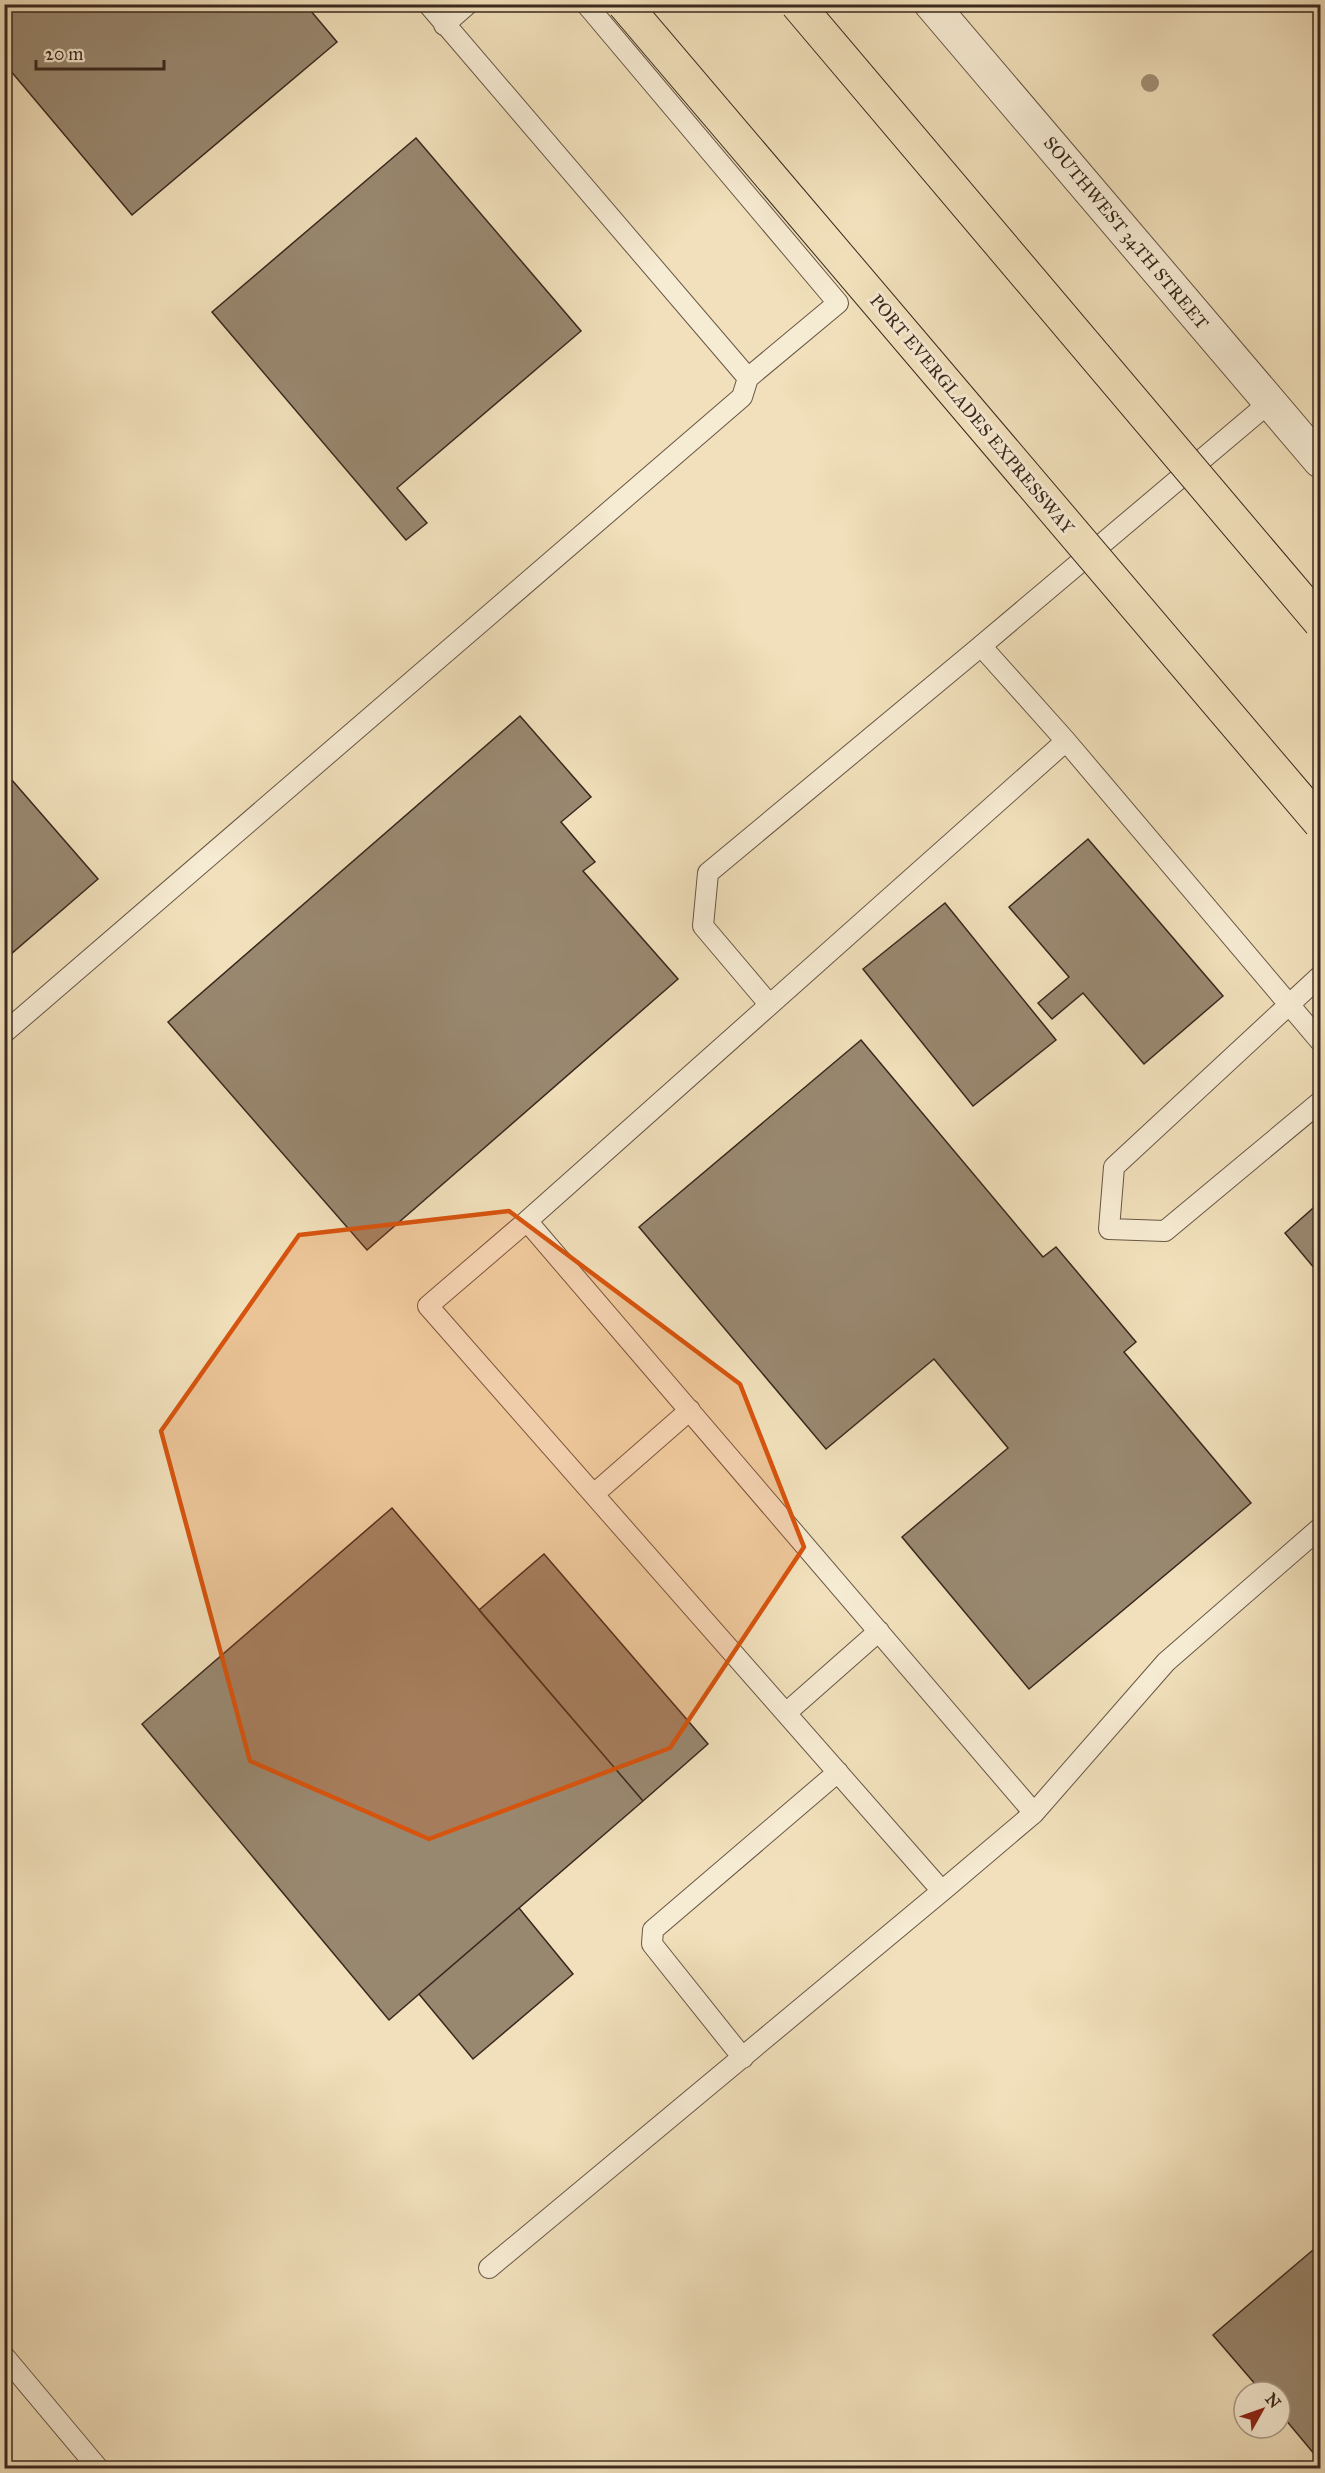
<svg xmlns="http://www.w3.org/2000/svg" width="1325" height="2473" font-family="'IM FELL Great Primer',serif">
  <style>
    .building { fill: #998870; stroke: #3a281e; stroke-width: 1.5 }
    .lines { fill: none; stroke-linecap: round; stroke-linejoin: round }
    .service-casing { stroke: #685645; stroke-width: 22 }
    .tertiary-casing { stroke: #685645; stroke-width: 35 }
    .service { stroke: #f6ebd3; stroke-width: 20 }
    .tertiary { stroke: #f6ebd3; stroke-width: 33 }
    .motorway-bridge-casing { stroke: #3a281e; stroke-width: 35; stroke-linecap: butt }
    .motorway-bridge { stroke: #f1e0bb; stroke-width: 33 }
    .tree { fill: #a19076 }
    .marked { fill: #d7540e; fill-opacity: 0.2; stroke: #d7540e; stroke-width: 4.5; stroke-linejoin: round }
    .labels { text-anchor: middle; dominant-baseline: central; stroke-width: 6; stroke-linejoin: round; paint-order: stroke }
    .street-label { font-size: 18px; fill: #3a281e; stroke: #f6ebd3 }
  </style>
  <rect width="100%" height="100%" fill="#f1e0bb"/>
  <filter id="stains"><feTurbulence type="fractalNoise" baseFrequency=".00333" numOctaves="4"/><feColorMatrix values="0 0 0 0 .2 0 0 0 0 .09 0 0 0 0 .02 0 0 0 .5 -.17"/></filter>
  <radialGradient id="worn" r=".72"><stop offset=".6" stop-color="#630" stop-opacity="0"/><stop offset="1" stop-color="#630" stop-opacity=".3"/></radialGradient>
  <!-- building -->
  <path class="building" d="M4 4H305L337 42 132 215 4 63Z
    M416 138 581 331 397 488 427 523 406 540 212 312Z
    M520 716 591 797 561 822 595 862 583 871 678 979 367 1250 168 1022Z
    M4 771 98 879 4 960Z
    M1088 839 1223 996 1144 1064 1083 993 1052 1019 1038 1003 1069 977 1009 907Z
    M945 903 1056 1040 973 1106 863 969Z
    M861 1040 1043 1257 1056 1247 1136 1342 1124 1352 1251 1503 1029 1689 902 1537 1008 1448 934 1359 826 1449 639 1227Z
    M1320 1202V1275L1285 1233Z
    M392 1508 643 1801 389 2020 142 1724Z
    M544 1554 708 1744 643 1801 479 1610Z
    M519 1908 573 1974 473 2059 419 1994Z
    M1320 2244V2461L1280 2413V2392H1262L1213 2335Z"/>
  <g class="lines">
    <!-- service casing -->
    <g class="service-casing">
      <path id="service" d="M428 4 748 378
        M444 25 468 4
        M1270 402 981 646 1066 741 1320 1041
        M1066 741 527 1221 1034 1813 1166 1662 1320 1528
        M1320 976 1114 1167 1109 1229 1165 1231 1320 1102
        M769 1004 703 926 708 873 981 646
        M4 1033 742 397 748 378 838 303 586 4
        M527 1221 428 1306 942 1891 1034 1813
        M594 1494 690 1410
        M786 1713 879 1631
        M743 2058 652 1944 653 1930 838 1772
        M489 2268 942 1891
        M4 2356 98 2468"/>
    </g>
    <!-- tertiary casing -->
    <g class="tertiary-casing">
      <path id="tertiary" d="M931 4 1320 461"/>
    </g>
    <!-- service -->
    <use href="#service" class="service"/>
    <!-- tertiary -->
    <use href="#tertiary" class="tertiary"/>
    <!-- motorway-bridge casing -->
    <g class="motorway-bridge-casing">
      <path id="motorway-bridge" d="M624 4 1320 823
        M797 4 1320 622"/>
    </g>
    <!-- motorway-bridge -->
    <use href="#motorway-bridge" class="motorway-bridge"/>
  </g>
  <!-- trees -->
  <circle class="tree" cx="1150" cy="83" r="9"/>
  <!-- marked area -->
  <path class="marked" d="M509 1211 740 1384 804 1547 670 1748 429 1839 250 1761 161 1431 299 1235Z"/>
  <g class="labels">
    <!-- street labels -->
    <g class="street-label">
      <text transform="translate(1126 233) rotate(50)">SOUTHWEST 34TH STREET</text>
      <text transform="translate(972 414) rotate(50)">PORT EVERGLADES EXPRESSWAY</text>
    </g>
  </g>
  <!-- margin -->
  <rect width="1325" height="2473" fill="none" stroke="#f1e0bb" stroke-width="24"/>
  <rect x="6" y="6" width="1313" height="2461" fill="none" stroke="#3a281e" stroke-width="3"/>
  <rect x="12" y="12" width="1301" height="2449" fill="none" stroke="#3a281e" stroke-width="1.5"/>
  <!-- north arrow -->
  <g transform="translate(1262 2410) rotate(50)"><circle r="28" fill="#f6ebd3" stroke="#ab9d8b" stroke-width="1.5"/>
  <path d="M0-4.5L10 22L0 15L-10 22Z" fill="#8f2418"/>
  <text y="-9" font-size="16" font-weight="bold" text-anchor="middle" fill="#3a281e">N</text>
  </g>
  <!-- scale -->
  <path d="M36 60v9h128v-9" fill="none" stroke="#3a281e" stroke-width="3"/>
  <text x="45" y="60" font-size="18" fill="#3a281e" stroke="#f6ebd3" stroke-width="4.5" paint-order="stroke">20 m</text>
  <rect width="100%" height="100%" filter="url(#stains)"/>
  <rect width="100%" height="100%" fill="url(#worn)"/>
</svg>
